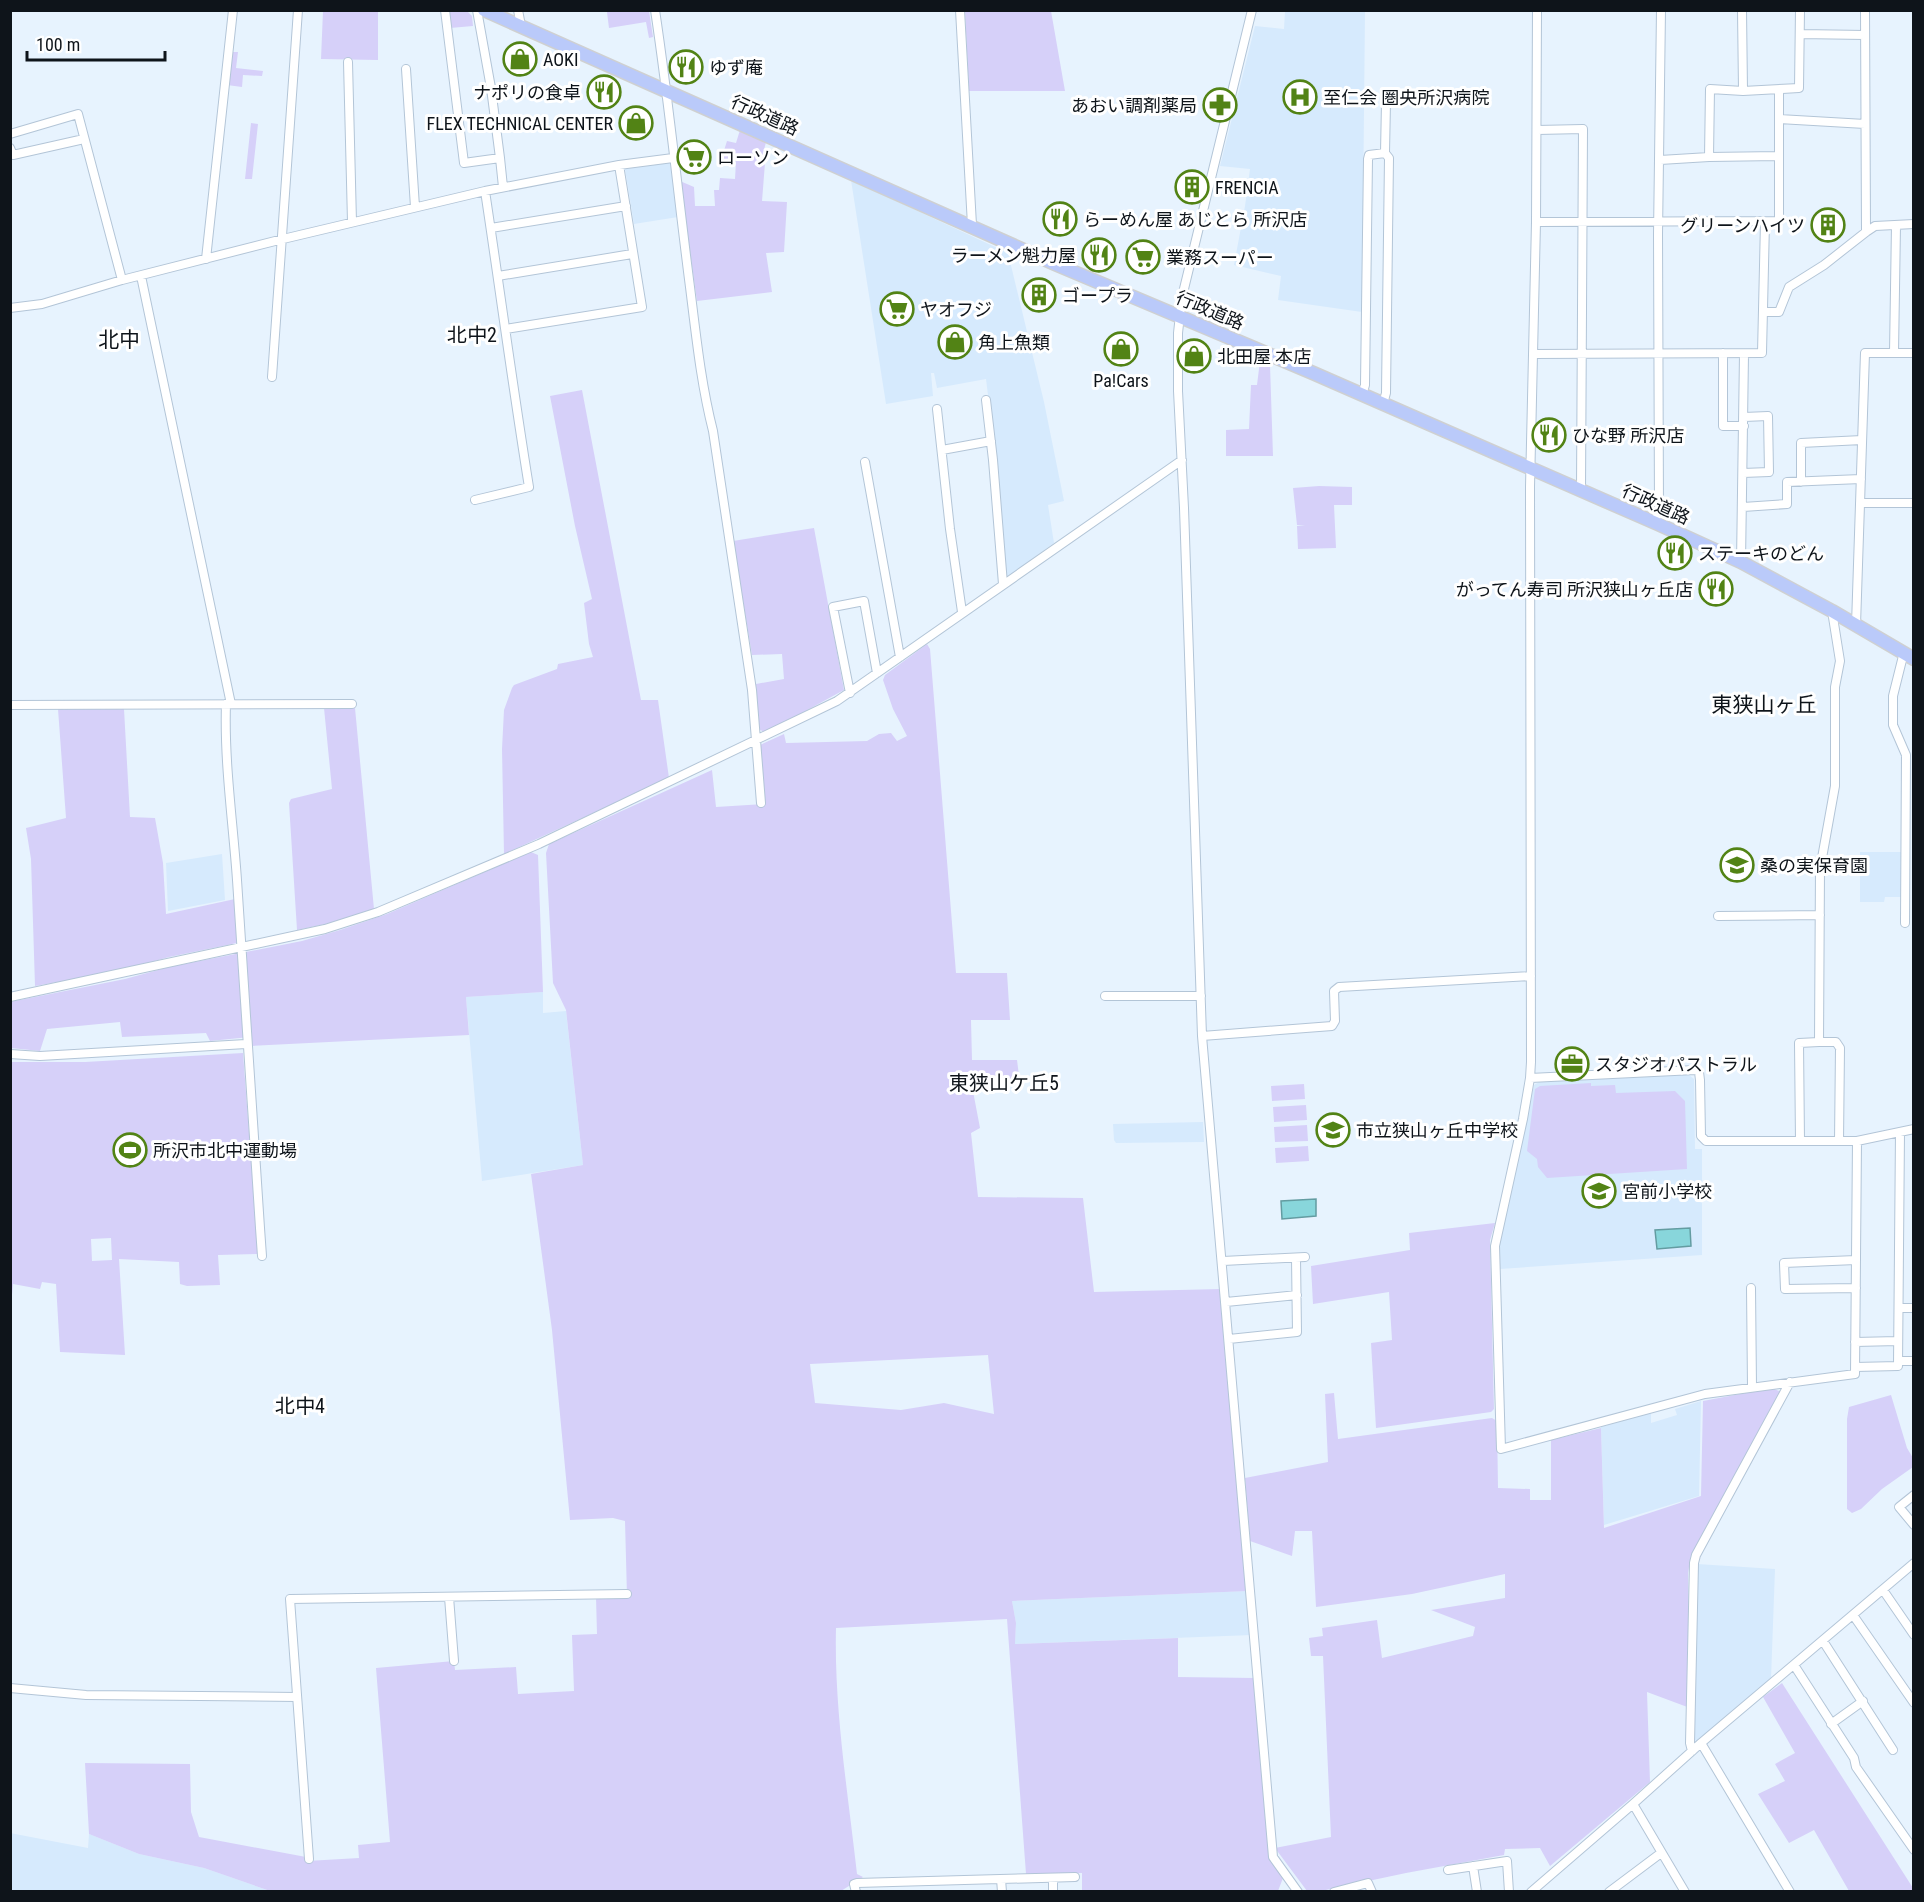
<svg xmlns="http://www.w3.org/2000/svg" width="1924" height="1902" font-family="'Roboto Condensed','Noto Sans JP',sans-serif">
  <style>
    .built { fill: #d6eafd }
    .green { fill: #d6d0f9; fill-rule: evenodd }
    .water { fill: #88d6db; stroke: #639ca1; stroke-width: 1.5 }
    .lines { fill: none; stroke-linecap: round; stroke-linejoin: round }
    .minor-casing { stroke: #b3c5d7; stroke-width: 10 }
    .trunk-casing { stroke: #cfd0d1; stroke-width: 15 }
    .minor { stroke: #fff; stroke-width: 8 }
    .trunk { stroke: #bacafa; stroke-width: 12 }
    .labels { text-anchor: middle; dominant-baseline: central; stroke-width: 6; stroke-linejoin: round; paint-order: stroke }
    .poi-label { font-size: 18px; fill: #0e141a; stroke: #fff; text-anchor: start }
    .street-label { font-size: 18px; fill: #0e141a; stroke: #fff }
    .neighbourhood-label { font-size: 20px; fill: #0e141a; stroke: #fff }
    .quarter-label { font-size: 21px; fill: #0e141a; stroke: #fff }
  </style>
  <rect width="100%" height="100%" fill="#e7f3fe"/>
  <!-- built -->
  <path class="built" d="M1285 11H1365L1362 312 1278 300 1281 276 1234 265 1245 206 1250 169 1220 166 1255 26 1284 29Z
    M670 163 678 217 634 224 625 169Z
    M851 180 1008 253 1044 402 1064 501 1048 505 1054 543 1008 577 1005 575 996 460 986 379 937 388 934 373H931L933 396 886 404Z
    M1860 852H1902V897H1885L1884 902H1860Z
    M222 854 225 900 168 911 166 863Z
    M543 992V1013L566 1011 583 1165 482 1181 466 997Z
    M1689 1075 1694 1079 1695 1149H1702V1255L1500 1269 1499 1248 1534 1085 1539 1082Z
    M1203 1122 1204 1142 1116 1143 1114 1140 1113 1124Z
    M1701 1401 1699 1496 1604 1525 1601 1427 1651 1413V1423L1677 1415 1675 1409Z
    M1697 1564 1775 1569 1771 1679 1697 1741 1693 1740Z
    M1248 1591 1252 1635 1015 1644 1016 1623 1012 1601Z
    M10 1833 88 1848 89 1834 139 1854 204 1868 270 1891H11Z"/>
  <!-- green -->
  <path class="green" d="M616 10 649 11 653 37 649 38 646 22 609 28 607 12Z
    M323 11H378V60L321 59Z
    M448 11H467L472 16 473 26 450 28Z
    M965 11H1051L1065 91H969Z
    M231 52H238L236 68 263 71 262 76 243 75 242 87 227 85Z
    M251 123 258 124 252 179H245Z
    M740 130 766 142 761 162 765 163 762 201 787 202 784 252 766 253 772 292 697 301 680 181 694 187 695 206H715L714 190H719L720 178 735 179 736 162 721 160 727 141 736 143Z
    M1260 361 1270 365 1273 456H1226V430L1249 429 1251 385H1257Z
    M582 390 641 700H658L669 778 504 854 502 749 504 710 512 688 514 685 557 669 558 664 593 657 589 644 584 603 592 599 575 526 550 396Z
    M1319 486 1352 487V505H1334L1336 548 1298 549 1297 526 1305 525H1297L1293 488Z
    M814 528 844 690 765 733 759 729 756 684 784 679 782 654 752 655 733 541Z
    M927 644 930 649 956 973H1007L1010 1020H971L972 1060H1017L1020 1084 972 1086 980 1128 971 1133 978 1197 1083 1198 1094 1292 1221 1289 1248 1591 1012 1601 1016 1623 1015 1644 1178 1638V1677L1255 1678 1274 1864 1283 1878 1278 1891H1082V1873L1026 1874 1007 1619 836 1628C834 1709 848 1793 857 1874L863 1877 841 1891H270L204 1868 139 1854 89 1834 85 1763 190 1764 191 1812 199 1837 306 1857 307 1861 359 1858 358 1845 390 1842 376 1668 454 1661 455 1670 516 1667 518 1694 574 1691 572 1635 597 1634 596 1597 627 1596 625 1521 613 1518 570 1520 552 1330 531 1174 583 1165 566 1010 553 983 546 853 549 844 712 770 716 807 764 804 760 745 784 734 786 743 867 741 879 734 891 733 897 741 907 736 893 709 883 680 885 675ZM988 1355 994 1414 944 1403 901 1410 815 1403 810 1364Z
    M324 708H355L374 909 340 921 297 930 289 803 291 799 332 789Z
    M58 709H124L130 817 155 818 163 863 166 914 235 899 239 939 237 943 169 957 119 971 35 986 31 859 26 828 66 818Z
    M531 852 538 855 543 992 466 997 469 1035 250 1046V1037L210 1041 206 1033 122 1037 120 1022 47 1029 40 1051 11 1048 10 1002 125 979 169 967 302 941 340 930 387 914Z
    M243 1053 258 1252 257 1254 218 1255 220 1285 187 1286 180 1284 179 1262 119 1259 125 1355 60 1352 56 1284 42 1282 40 1289 13 1284 11 1306V1062H85ZM111 1238 112 1260 92 1261 91 1239Z
    M1591 1083V1086L1615 1085 1616 1093 1675 1091 1685 1101 1687 1169 1547 1178 1538 1167 1537 1159 1527 1151 1535 1089 1540 1086Z
    M1304 1084 1305 1099 1272 1101 1271 1086Z
    M1306 1105 1307 1120 1274 1122 1273 1107Z
    M1307 1125 1308 1141 1275 1142 1274 1127Z
    M1308 1146 1309 1161 1276 1163 1275 1148Z
    M1495 1223 1490 1240 1494 1409 1491 1412 1376 1428 1371 1343 1392 1340 1389 1292 1313 1304 1311 1266 1410 1250 1409 1233Z
    M1772 1388 1781 1392 1777 1402 1691 1555 1688 1573 1690 1708 1647 1692 1650 1782 1550 1866 1540 1848 1505 1849 1504 1855 1406 1873 1321 1891H1307L1275 1848 1331 1837 1323 1656H1311L1309 1638 1323 1636 1322 1628 1377 1620 1382 1658 1473 1636 1475 1627 1431 1610 1505 1598V1574L1412 1594 1316 1607 1312 1531H1295L1292 1556 1250 1541 1245 1478 1328 1462 1325 1394 1334 1393 1338 1439 1492 1418 1497 1421 1498 1488 1530 1489V1500H1551V1440L1601 1428 1604 1528 1701 1496 1703 1401Z
    M1891 1395 1907 1448 1913 1458V1467L1882 1489 1861 1509 1852 1513 1847 1509V1419L1849 1407Z
    M1782 1683 1913 1888V1891H1849L1814 1830 1789 1843 1758 1794 1785 1781 1775 1764 1795 1753 1763 1697Z"/>
  <!-- water -->
  <path class="water" d="M1316 1199V1216L1282 1219 1281 1201Z
    M1690 1228 1691 1246 1657 1249 1655 1230Z"/>
  <g class="lines">
    <!-- minor casing -->
    <g class="minor-casing">
      <path id="minor" d="M445 10 464 163 500 158 491 88 477 10
        M518 10 521 26
        M655 10C669 102 678 195 690 287 696 335 701 384 713 431L752 690 761 803
        M960 10 972 225
        M1252 10 1182 297 1178 333V391L1184 508 1202 1036 1273 1857 1298 1892
        M1537 10 1536 222 1530 487 1531 1062 1530 1078 1523 1119 1495 1246 1501 1449 1705 1394 1855 1374 1857 1141
        M1742 10 1743 91
        M1865 10 1866 232
        M1800 34 1865 35
        M348 62 352 222
        M406 69 415 207
        M1779 119 1865 124
        M1537 130 1583 129 1581 490
        M10 134 78 114 122 280
        M10 148 13 155 84 139
        M1709 157 1710 89 1743 91 1799 88 1800 10
        M500 158 503 187
        M1660 160 1709 157 1778 156
        M1536 222 1779 221V90
        M491 228 626 206
        M206 259 233 10
        M141 276 231 704
        M498 276 632 254
        M10 308 42 304 122 280 283 239 485 191 619 165 673 158
        M1763 312H1779L1789 287 1824 265 1866 232 1875 226 1914 224
        M506 329 642 307 619 165
        M1723 353V426H1744
        M1894 353 1896 225
        M1533 354 1762 353 1765 222
        M272 377 298 10
        M1362 395 1365 385 1368 159 1369 155 1385 153
        M986 400 993 460 1003 584
        M1383 404 1386 393 1389 158 1385 153 1386 102
        M937 409 950 529 962 612
        M942 450 991 441
        M865 462 900 657
        M1743 473 1769 472 1768 416 1744 417
        M1801 482V443L1862 440
        M475 500 529 487C513 389 500 290 485 191
        M1861 503H1914
        M1743 507 1787 504V482L1861 479
        M1654 523 1659 511 1658 234 1661 10
        M1741 562 1744 354
        M1832 611 1840 661 1835 687V786L1820 869 1819 1042H1836L1840 1048 1839 1141
        M1856 625 1865 353H1914
        M1904 652 1893 696V725L1906 755 1905 923
        M850 693 833 607 864 601 877 673
        M226 704C224 762 233 822 237 880 245 1006 253 1131 262 1256
        M10 705 352 704
        M1718 916 1820 915
        M1105 996H1201
        M10 997 325 929 378 912 539 844 837 701 1182 460
        M1202 1036 1332 1026 1335 1021 1334 991 1339 987 1531 976
        M10 1054 40 1056 246 1044
        M1530 1078 1695 1070 1699 1072 1700 1080 1701 1136 1706 1141H1857L1914 1129
        M1800 1141 1799 1043 1819 1042
        M1856 1260 1784 1263 1785 1289 1856 1288
        M1223 1261 1305 1257
        M1751 1288 1752 1387
        M1226 1302 1297 1295
        M1900 1308H1914
        M1229 1339 1297 1332 1296 1258
        M1855 1342 1898 1341
        M1899 1361H1914
        M1855 1367 1898 1366 1900 1132
        M1914 1495 1899 1507 1914 1525
        M1883 1590 1914 1635
        M449 1597 454 1661
        M1853 1615 1914 1703
        M1823 1641 1893 1750
        M1794 1665 1854 1758 1856 1767 1914 1850
        M10 1688 86 1695 297 1697
        M1831 1724 1863 1701
        M1701 1743 1790 1892
        M1692 1751 1690 1743 1694 1563 1696 1555 1790 1382
        M1633 1804 1685 1892
        M309 1859 290 1599 627 1594
        M1473 1866 1477 1892
        M1448 1870 1507 1861 1509 1892
        M1053 1878V1892
        M1001 1879 1002 1892
        M856 1892 854 1884 857 1883 1075 1877
        M1334 1892 1368 1883 1372 1892
        M1531 1892 1633 1804 1701 1743 1914 1563
        M1609 1892 1661 1853"/>
    </g>
    <!-- trunk casing -->
    <g class="trunk-casing">
      <path id="trunk" d="M484 10 1055 264 1313 373 1658 524 1741 562 1832 611 1914 659"/>
    </g>
    <!-- minor -->
    <use href="#minor" class="minor"/>
    <!-- trunk -->
    <use href="#trunk" class="trunk"/>
  </g>
  <!-- icons -->
  <defs>
    <g id="shop-ring" transform="scale(1.725)"><circle r="9.5" fill="#fff" stroke="#528315" stroke-width="1.5"/><path d="M-5-2.5h2.3a2.7 3.5 0 0 1 5.4 0H5L5.5 6h-11ZM-1.5-2.5h3a1.5 2.3 0 0 0-3 0Z" fill="#528315"/></g>
    <g id="restaurant-ring" transform="scale(1.725)"><circle r="9.5" fill="#fff" stroke="#528315" stroke-width="1.5"/><path d="M-5-6h1v4h1v-4h1v4h1v-4h1v5L-1.5 .5V6h-2V.5L-5-1ZM5-6V6H3V1.5H1.5Q1.5-4 5-6Z" fill="#528315"/></g>
    <g id="hospital-ring" transform="scale(1.725)"><circle r="9.5" fill="#fff" stroke="#528315" stroke-width="1.5"/><path d="M-5-5h3v3.5h4V-5h3V5h-3V1.5h-4V5h-3Z" fill="#528315"/></g>
    <g id="pharmacy-ring" transform="scale(1.725)"><circle r="9.5" fill="#fff" stroke="#528315" stroke-width="1.5"/><path d="M-2-6h4v4h4v4h-4v4h-4v-4h-4v-4h4Z" fill="#528315"/></g>
    <g id="supermarket-ring" transform="scale(1.725)"><circle r="9.5" fill="#fff" stroke="#528315" stroke-width="1.5"/><path d="M-6-5.5h2.5l.6 2H6L4.5 2H-2.5L-4.4-4H-6ZM-1.5 3.2a1.3 1.3 0 1 0 .1 0ZM3 3.2a1.3 1.3 0 1 0 .1 0Z" fill="#528315"/></g>
    <g id="building-ring" transform="scale(1.725)"><circle r="9.5" fill="#fff" stroke="#528315" stroke-width="1.5"/><path d="M-4-6H4V6H1V3H-1V6H-4ZM-2.5-4.3h1.7v1.8h-1.7ZM.8-4.3h1.7v1.8H.8ZM-2.5-1h1.7V.8h-1.7ZM.8-1h1.7V.8H.8Z" fill="#528315"/></g>
    <g id="school-ring" transform="scale(1.725)"><circle r="9.5" fill="#fff" stroke="#528315" stroke-width="1.5"/><path d="M0-5L7-2L0 1L-7-2ZM-4 1L0 2.5L4 1V4Q0 6-4 4Z" fill="#528315"/></g>
    <g id="office-ring" transform="scale(1.725)"><circle r="9.5" fill="#fff" stroke="#528315" stroke-width="1.5"/><path d="M-6-3h4V-5.5h4V-3h4V5H-6ZM-1-4.5V-3h2v-1.5ZM-6 0V1H6V0Z" fill="#528315"/></g>
    <g id="stadium-ring" transform="scale(1.725)"><circle r="9.5" fill="#fff" stroke="#528315" stroke-width="1.5"/><path d="M0-5a6.5 5 0 1 0 0 10a6.5 5 0 1 0 0-10ZM-3.5-1.8h7v3.6h-7Z" fill="#528315"/></g>
  </defs>
  <g fill-rule="evenodd">
    <use href="#shop-ring" x="520" y="59"/>
    <use href="#restaurant-ring" x="686" y="67"/>
    <use href="#restaurant-ring" x="604" y="92"/>
    <use href="#hospital-ring" x="1300" y="97"/>
    <use href="#pharmacy-ring" x="1220" y="105"/>
    <use href="#shop-ring" x="636" y="123"/>
    <use href="#supermarket-ring" x="694" y="157"/>
    <use href="#building-ring" x="1192" y="187"/>
    <use href="#restaurant-ring" x="1060" y="219"/>
    <use href="#building-ring" x="1828" y="225"/>
    <use href="#restaurant-ring" x="1099" y="255"/>
    <use href="#supermarket-ring" x="1143" y="257"/>
    <use href="#building-ring" x="1039" y="295"/>
    <use href="#supermarket-ring" x="897" y="309"/>
    <use href="#shop-ring" x="955" y="342"/>
    <use href="#shop-ring" x="1121" y="349"/>
    <use href="#shop-ring" x="1194" y="356"/>
    <use href="#restaurant-ring" x="1549" y="435"/>
    <use href="#restaurant-ring" x="1675" y="553"/>
    <use href="#restaurant-ring" x="1716" y="589"/>
    <use href="#school-ring" x="1737" y="865"/>
    <use href="#office-ring" x="1572" y="1064"/>
    <use href="#school-ring" x="1333" y="1130"/>
    <use href="#stadium-ring" x="130" y="1150"/>
    <use href="#school-ring" x="1599" y="1191"/>
  </g>
  <g class="labels">
    <!-- poi labels -->
    <g class="poi-label">
      <text x="543" y="59">AOKI</text>
      <text x="709" y="67">ゆず庵</text>
      <text x="581" y="92" text-anchor="end">ナポリの食卓</text>
      <text x="1323" y="97">至仁会 圏央所沢病院</text>
      <text x="1197" y="105" text-anchor="end">あおい調剤薬局</text>
      <text x="613" y="123" text-anchor="end">FLEX TECHNICAL CENTER</text>
      <text x="717" y="157">ローソン</text>
      <text x="1215" y="187">FRENCIA</text>
      <text x="1083" y="219">らーめん屋 あじとら 所沢店</text>
      <text x="1805" y="225" text-anchor="end">グリーンハイツ</text>
      <text x="1076" y="255" text-anchor="end">ラーメン魁力屋</text>
      <text x="1166" y="257">業務スーパー</text>
      <text x="1062" y="295">ゴープラ</text>
      <text x="920" y="309">ヤオフジ</text>
      <text x="978" y="342">角上魚類</text>
      <text x="1217" y="356">北田屋 本店</text>
      <text x="1121" y="380" text-anchor="middle">Pa!Cars</text>
      <text x="1572" y="435">ひな野 所沢店</text>
      <text x="1698" y="553">ステーキのどん</text>
      <text x="1693" y="589" text-anchor="end">がってん寿司 所沢狭山ヶ丘店</text>
      <text x="1760" y="865">桑の実保育園</text>
      <text x="1595" y="1064">スタジオパストラル</text>
      <text x="1356" y="1130">市立狭山ヶ丘中学校</text>
      <text x="153" y="1150">所沢市北中運動場</text>
      <text x="1622" y="1191">宮前小学校</text>
    </g>
    <!-- street labels -->
    <g class="street-label">
      <text transform="translate(765 115) rotate(24)">行政道路</text>
      <text transform="translate(1210 310) rotate(23)">行政道路</text>
      <text transform="translate(1656 504) rotate(24)">行政道路</text>
    </g>
    <!-- neighbourhood labels -->
    <g class="neighbourhood-label">
      <text x="472" y="335">北中2</text>
      <text x="1004" y="1083">東狭山ケ丘5</text>
      <text x="300" y="1406">北中4</text>
    </g>
    <!-- quarter labels -->
    <g class="quarter-label">
      <text x="119" y="340">北中</text>
      <text x="1764" y="705">東狭山ヶ丘</text>
    </g>
  </g>
  <!-- border -->
  <rect width="1924" height="1902" fill="none" stroke="#0e141a" stroke-width="24"/>
  <!-- scale -->
  <path d="M27 51v9h138v-9" fill="none" stroke="#0e141a" stroke-width="3"/>
  <text x="36" y="51" font-size="18" fill="#0e141a" stroke="#ffffff" stroke-width="4.5" paint-order="stroke">100 m</text>
</svg>
